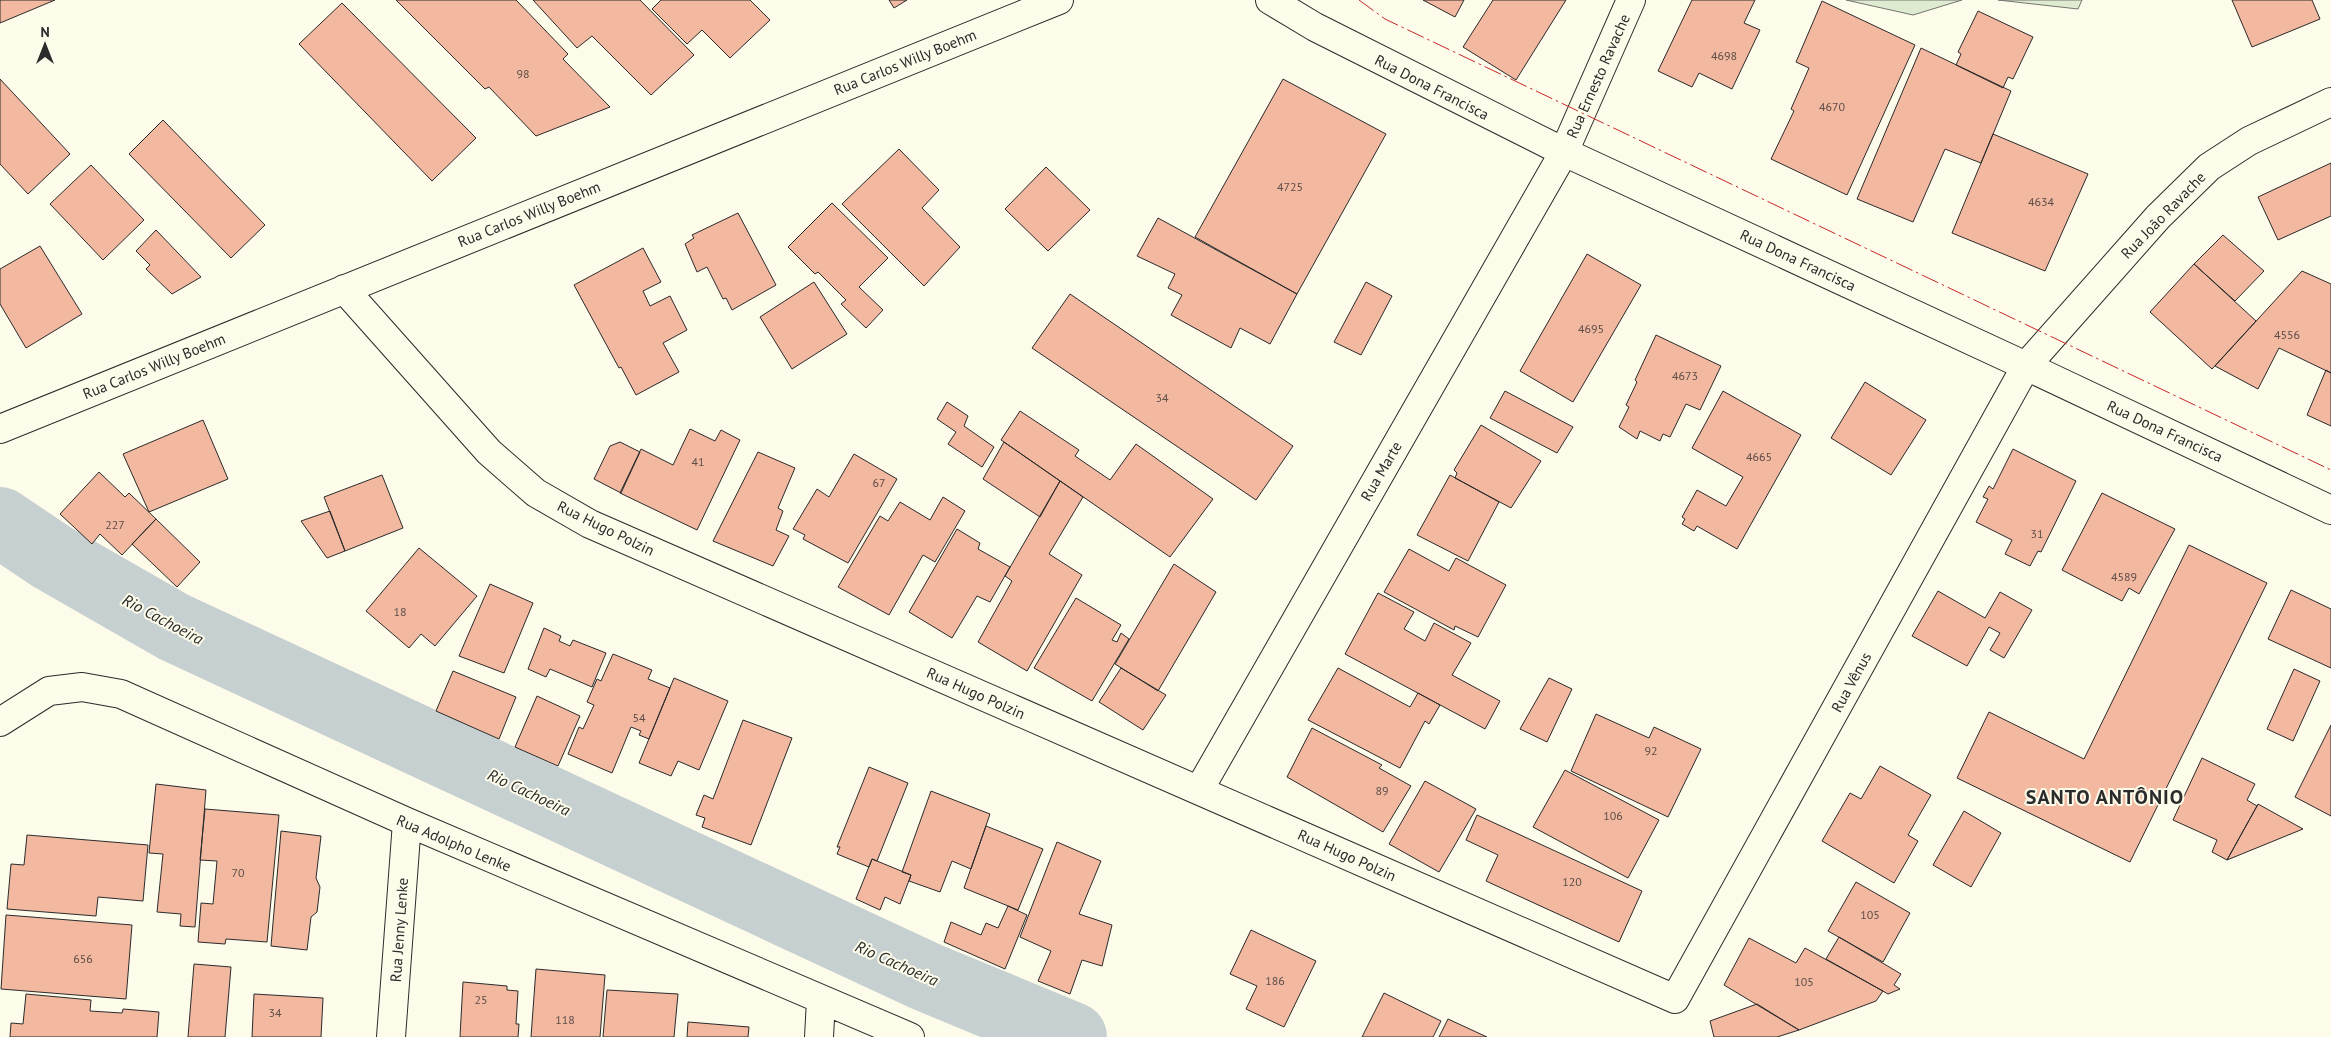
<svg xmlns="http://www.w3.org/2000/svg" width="2331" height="1037" font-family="'PT Sans',sans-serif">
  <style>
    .green { fill: #deebd1; stroke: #74746e }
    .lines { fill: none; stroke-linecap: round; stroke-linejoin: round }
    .river { stroke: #c7d0d0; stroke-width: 70 }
    .building { fill: #f2b8a0; stroke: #2b2b2b }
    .street-casing { stroke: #2b2b2b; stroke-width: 30 }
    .primary-casing { stroke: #2b2b2b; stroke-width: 30 }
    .street { stroke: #fdfbea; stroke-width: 28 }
    .primary { stroke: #fdfbea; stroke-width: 28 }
    .power { stroke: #c62828; stroke-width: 1; stroke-dasharray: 18 4 2.5 4; stroke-linecap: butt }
    .labels { text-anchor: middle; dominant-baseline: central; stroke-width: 4; stroke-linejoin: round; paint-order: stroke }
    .number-label { font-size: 12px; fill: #5d4e48 }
    .street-label { font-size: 15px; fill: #2b2b2b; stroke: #fdfbea }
    .water-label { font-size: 16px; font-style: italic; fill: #2b2b2b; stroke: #fdfbea }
    .district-label { font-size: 20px; font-weight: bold; letter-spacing: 1px; fill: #2b2b2b; stroke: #fdfbea }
  </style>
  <rect width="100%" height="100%" fill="#fdfbea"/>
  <!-- green -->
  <path class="green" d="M1846 0H1962L1913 15Z
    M1998 0H2082L2078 9Z"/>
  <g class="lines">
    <!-- river -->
    <path class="river" d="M0 522 52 557 174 627 927 977 1072 1037"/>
  </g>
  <!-- building -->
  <path class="building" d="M0 0H55L0 23Z
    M396 0H516L568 54 563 59 610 107 536 136 489 87 485 89Z
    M533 0H640L694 55 651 95 592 36 577 48Z
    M661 0H750L770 20 730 58 702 30 687 44 652 9Z
    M889 0H907L894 8Z
    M1423 0H1464L1455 17Z
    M1493 0H1566L1516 80 1463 47Z
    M1692 0H1755L1744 23 1760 30 1732 89 1699 73 1692 87 1658 71Z
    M2232 0H2312L2320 19 2252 47Z
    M1822 1 1915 45 1847 195 1771 159 1794 111 1791 109 1809 68 1796 62Z
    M342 3 476 138 432 181 299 44Z
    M1978 11 2033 37 2013 79 2008 77 2003 88 1956 65 1961 54 1958 52Z
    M1921 48 2011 91 1981 163 1945 149 1913 222 1857 199Z
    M0 79 70 154 28 194 0 164Z
    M1283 79 1386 134 1297 294 1195 237Z
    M163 120 265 225 231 258 129 154Z
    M1993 134 2088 174 2045 271 1952 233Z
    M899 149 939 190 922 208 960 247 924 286 842 204Z
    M2331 163V216L2278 240 2258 197Z
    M91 165 144 220 103 260 50 204Z
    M1046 167 1090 210 1048 251 1005 209Z
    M832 203 888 258 859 287 883 310 866 328 841 304 846 300 818 272 815 274 788 247Z
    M738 213 776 285 732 310 726 298 723 299 707 267 697 272 685 244 694 238 692 235Z
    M1158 218 1297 294 1270 344 1240 328 1231 348 1171 315 1182 295 1168 288 1175 274 1137 256Z
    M156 230 201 277 172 294 146 269 150 265 136 251Z
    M2223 235 2264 271 2235 301 2194 264Z
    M40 246 82 314 26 348 0 304V269Z
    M643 248 661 282 643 291 650 306 670 296 687 330 663 343 679 372 636 395 621 367 619 368 574 285Z
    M1587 254 1641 285 1573 402 1520 371Z
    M2194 264 2256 321 2212 369 2150 312Z
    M2302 271 2331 284V373L2279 348 2258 389 2215 366Z
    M814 282 847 334 792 369 760 317Z
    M1366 282 1392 296 1361 355 1334 342Z
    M1070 294 1293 446 1256 500 1032 348Z
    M1656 335 1721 366 1700 410 1686 404 1670 437 1663 434 1660 441 1640 431 1637 439 1619 427 1629 407 1626 405 1637 382 1635 380Z
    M2326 370 2331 373V426L2307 415Z
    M1865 382 1926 420 1891 475 1831 438Z
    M1505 391 1573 427 1557 453 1490 418Z
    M1723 391 1801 435 1737 549 1697 526 1694 531 1682 524 1685 519 1682 517 1697 490 1726 506 1743 477 1692 448Z
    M947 402 968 416 964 426 994 447 982 467 948 444 956 432 937 419Z
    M1020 411 1079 450 1075 456 1110 480 1136 444 1213 499 1170 557 1001 440Z
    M203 420 228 479 149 512 123 454Z
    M1481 425 1541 461 1511 508 1455 478 1457 473 1454 470Z
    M690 429 715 441 721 430 740 440 697 530 620 493 641 449 673 465Z
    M620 442 640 452 621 493 594 479 610 446Z
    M1004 442 1060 481 1040 517 983 479Z
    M2013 449 2076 481 2041 552 2038 551 2030 566 2005 554 2012 540 1976 522 1988 499 1983 497 1989 486 1993 489Z
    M758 452 795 468 778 508 783 511 776 530 789 536 773 566 713 541Z
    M854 454 897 479 848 563 803 539 805 535 793 529 817 489 829 497Z
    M99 472 125 497 129 493 156 519 122 555 100 534 92 544 60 514Z
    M382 475 403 528 345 551 324 497Z
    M1450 475 1499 502 1468 561 1417 535Z
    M1060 481 1083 497 1049 554 1082 575 1027 671 978 642 1012 581 1005 576Z
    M2102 493 2175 529 2139 594 2129 588 2122 601 2062 570Z
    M943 497 965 511 935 562 923 555 889 615 838 587 880 516 888 521 900 502 930 520Z
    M330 511 345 551 327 558 301 521Z
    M156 519 200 562 177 587 132 544Z
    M957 529 980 543 978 549 1010 567 990 602 977 596 952 638 909 612Z
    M2189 545 2267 583 2130 862 1957 778 1989 712 2084 759Z
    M419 548 477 596 435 646 421 634 409 648 366 611Z
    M1409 549 1449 571 1456 558 1506 585 1478 637 1455 626 1454 630 1384 592Z
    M1174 564 1216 592 1158 691 1115 664Z
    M490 584 533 603 504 673 459 656Z
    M2291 590 2331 609V668L2268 639Z
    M1938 591 1985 618 2000 592 2032 610 2004 658 1990 650 2000 633 1989 627 1967 666 1912 636Z
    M1378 593 1414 612 1404 629 1425 641 1434 623 1471 643 1452 675 1500 701 1485 729 1345 654Z
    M1076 598 1121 625 1112 640 1117 642 1121 633 1129 639 1092 701 1034 668Z
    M544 628 561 636 559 641 570 646 573 640 606 653 592 687 550 669 546 677 528 669Z
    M613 654 652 670 648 679 670 688 649 739 639 735 641 731 631 727 612 773 568 754 579 727 583 729 594 705 587 702 597 679 601 681Z
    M1121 668 1166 695 1143 730 1099 702Z
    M1338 668 1410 707 1418 693 1440 705 1429 724 1425 721 1400 768 1308 720Z
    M2294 669 2320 681 2293 741 2267 729Z
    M453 671 516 697 499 739 436 711Z
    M674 678 728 701 699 770 678 761 671 776 639 763Z
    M1549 678 1572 689 1547 742 1520 729Z
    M537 696 580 716 558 766 515 747Z
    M1596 714 1649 738 1654 727 1701 749 1668 817 1571 771Z
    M743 720 792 738 751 845 702 827 705 818 696 815 704 795 713 799Z
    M2331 725V816L2295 797Z
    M1312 728 1382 765 1379 768 1411 786 1383 832 1287 777Z
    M2202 758 2255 784 2247 800 2257 806 2227 860 2212 852 2217 840 2173 820Z
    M1880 766 1931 795 1908 835 1918 841 1894 883 1822 841 1850 793 1861 799Z
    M869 767 908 783 877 861 872 859 869 867 837 854 840 847H837Z
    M1565 770 1659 820 1628 878 1533 827Z
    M1425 781 1476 809 1439 872 1389 844Z
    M156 784 206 790 195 927 180 926 181 914 157 912 163 854 149 853Z
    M931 791 990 814 971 869 952 861 940 892 909 881 911 875 902 872Z
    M2258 804 2303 829 2227 860 2257 806Z
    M205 809 279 815 267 942 226 939 225 944 198 942 201 903 213 904 217 861 200 860Z
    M1964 811 2001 833 1971 887 1933 865Z
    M1477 815 1642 891 1619 942 1486 881 1498 855 1466 840Z
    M986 826 1043 849 1018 910 964 888Z
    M281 831 321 836 316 878 320 887 317 912 311 917 307 950 271 946Z
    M27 835 148 845 143 901 98 897 96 916 7 909 11 864 24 865Z
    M1057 842 1101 861 1079 914 1112 925 1102 966 1082 960 1070 994 1038 981 1051 951 1020 937Z
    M872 859 911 875 900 904 885 897 880 910 856 899Z
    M1856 882 1910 913 1883 962 1828 931Z
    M1008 906 1027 915 1005 969 944 942 951 922 981 935 986 923 998 928Z
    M6 915 132 925 126 999 1 989Z
    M1251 930 1316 961 1284 1027 1246 1009 1257 986 1230 974Z
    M1839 937 1901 974 1894 985 1900 989 1888 994 1826 959Z
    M1749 938 1796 963 1805 948 1883 991 1876 1001 1799 1030 1724 985Z
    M194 964 231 967 225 1037H188Z
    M536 969 605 975 600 1037H531Z
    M463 982 507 986V990L518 991 516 1024H519L518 1037H460Z
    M607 990 678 994 674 1037H603Z
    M1384 993 1441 1021 1433 1037H1362Z
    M26 994 91 1000 90 1011 122 1013 123 1009 159 1012 157 1037H10L11 1023 23 1024Z
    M254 994 323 998 321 1037H252Z
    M1757 1004 1799 1030 1777 1037H1714L1710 1021Z
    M1448 1019 1487 1037H1439Z
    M688 1022 749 1027 748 1037H687Z"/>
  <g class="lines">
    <!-- street casing -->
    <g class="street-casing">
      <path id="street" d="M344 289 489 452 536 493 590 524 1675 999 2026 366 2158 217 2209 167 2249 141 2331 102
        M0 429 1059 0
        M0 722 49 691 82 687 121 694 407 822 910 1037
        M1199 790 1564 152 1631 0
        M391 1037 407 822
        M819 1037 821 1000"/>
    </g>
    <!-- primary casing -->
    <g class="primary-casing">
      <path id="primary" d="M1270 0 1315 27 1564 152 2026 366 2331 510"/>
    </g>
    <!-- street -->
    <use href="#street" class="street"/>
    <!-- primary -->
    <use href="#primary" class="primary"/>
    <!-- power -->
    <path class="power" d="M1359 0 1385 19 2331 470"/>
  </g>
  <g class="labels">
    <!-- number labels -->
    <g class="number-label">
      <text x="1724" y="55">4698</text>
      <text x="523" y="73">98</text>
      <text x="1832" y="106">4670</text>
      <text x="1290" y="186">4725</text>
      <text x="2041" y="201">4634</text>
      <text x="1591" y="328">4695</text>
      <text x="2287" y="334">4556</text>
      <text x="1685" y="375">4673</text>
      <text x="1162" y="397">34</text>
      <text x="1759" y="456">4665</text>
      <text x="698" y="461">41</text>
      <text x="879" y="482">67</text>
      <text x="115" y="524">227</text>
      <text x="2037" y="533">31</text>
      <text x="2124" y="576">4589</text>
      <text x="400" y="611">18</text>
      <text x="639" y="717">54</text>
      <text x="1651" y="750">92</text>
      <text x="1382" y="790">89</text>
      <text x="1613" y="815">106</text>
      <text x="238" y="872">70</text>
      <text x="1572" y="881">120</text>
      <text x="1870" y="914">105</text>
      <text x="83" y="958">656</text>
      <text x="1275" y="980">186</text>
      <text x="1804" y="981">105</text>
      <text x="481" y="999">25</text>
      <text x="275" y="1012">34</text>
      <text x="565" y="1019">118</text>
    </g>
    <!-- street labels -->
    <g class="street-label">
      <text transform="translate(905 62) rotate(-22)">Rua Carlos Willy Boehm</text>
      <text transform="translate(1598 76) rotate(-66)">Rua Ernesto Ravache</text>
      <text transform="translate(1432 87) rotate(27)">Rua Dona Francisca</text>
      <text transform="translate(529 214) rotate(-22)">Rua Carlos Willy Boehm</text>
      <text transform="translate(2163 215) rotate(-46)">Rua João Ravache</text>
      <text transform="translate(1798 260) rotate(25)">Rua Dona Francisca</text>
      <text transform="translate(154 366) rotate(-22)">Rua Carlos Willy Boehm</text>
      <text transform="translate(2165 431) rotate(25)">Rua Dona Francisca</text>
      <text transform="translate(1381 471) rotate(-60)">Rua Marte</text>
      <text transform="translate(606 528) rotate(26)">Rua Hugo Polzin</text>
      <text transform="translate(1851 682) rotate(-61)">Rua Vênus</text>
      <text transform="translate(976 693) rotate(24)">Rua Hugo Polzin</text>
      <text transform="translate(454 843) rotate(23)">Rua Adolpho Lenke</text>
      <text transform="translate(1347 855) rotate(24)">Rua Hugo Polzin</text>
      <text transform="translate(399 930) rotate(-86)">Rua Jenny Lenke</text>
    </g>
    <!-- water labels -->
    <g class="water-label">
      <text transform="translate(163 619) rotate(28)">Rio Cachoeira</text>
      <text transform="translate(529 792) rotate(25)">Rio Cachoeira</text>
      <text transform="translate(897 963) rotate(24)">Rio Cachoeira</text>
    </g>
    <!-- district labels -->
    <g class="district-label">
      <text x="2105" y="797">SANTO ANTÔNIO</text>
    </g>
  </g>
  <!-- north arrow -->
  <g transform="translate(45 45)" stroke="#fdfbea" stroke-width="4" paint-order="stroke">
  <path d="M0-4L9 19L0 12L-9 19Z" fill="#2b2b2b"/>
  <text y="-8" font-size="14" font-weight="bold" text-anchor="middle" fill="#2b2b2b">N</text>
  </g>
</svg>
